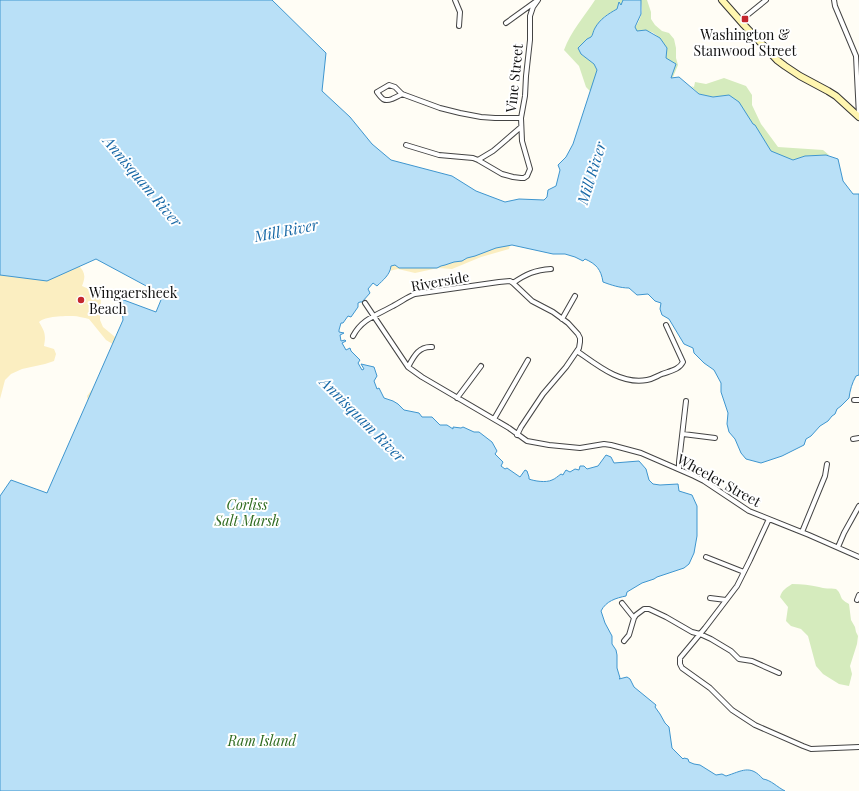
<svg xmlns="http://www.w3.org/2000/svg" width="859" height="791" font-family="'Playfair Display',serif">
  <style>
    .green { fill: #d5ebbd }
    .sand { fill: #fbeec1 }
    .water { fill: #b9e0f7; stroke: #3f96cf }
    .lines { fill: none; stroke-linecap: round; stroke-linejoin: round }
    .minor-casing { stroke: #444; stroke-width: 6 }
    .secondary-casing { stroke: #333; stroke-width: 8 }
    .minor { stroke: #fff; stroke-width: 4 }
    .secondary { stroke: #fff6b0; stroke-width: 6 }
    .poi-dot { fill: #c4262e; stroke: #fff; stroke-width: 1.5 }
    .labels { text-anchor: middle; dominant-baseline: central; stroke-width: 4; stroke-linejoin: round; paint-order: stroke }
    .poi-label { font-size: 14px; fill: #111; stroke: #fff }
    .street-label { font-size: 14px; fill: #111; stroke: #fff }
    .park-label { font-size: 14px; font-style: italic; fill: #2f6b1f; stroke: #fff }
    .water-label { font-size: 15px; font-style: italic; fill: #1768a6; stroke: #fff }
  </style>
  <rect width="100%" height="100%" fill="#fffdf5"/>
  <!-- green -->
  <path class="green" d="M595 0H623L622 6 605 16 595 28 591 38 587 39 580 46 581 54 594 64 598 72 591 92 586 87 579 66 564 50C571 31 584 17 595 0Z
    M641 0H647L651 12V19L655 25 662 31 669 33 674 39 676 48V58L678 65 673 77 668 79 661 74 667 48C661 40 655 30 645 31 640 31 636 32 632 32 637 25 641 19 642 10 642 7 641 3 641 0Z
    M724 78 746 86 752 95V105L761 124 778 147 823 150 829 155H826L805 156 791 161 776 159 729 95 713 97 699 94 691 86 694 87 695 82 706 84Z
    M792 584C802 584 810 585 819 587 824 589 830 588 836 589 840 592 840 595 842 599 844 601 847 603 849 604L851 620 855 627 856 632 858 636 857 644 850 666 852 674 849 686 839 684 823 674 816 666 808 636 801 629 791 626 786 621 788 607 780 597C782 590 786 588 792 584Z"/>
  <!-- sand -->
  <path class="sand" d="M36 154 55 169 84 188 130 242 150 258 145 272 139 276 132 275 126 261 114 255 106 256 100 260 94 258 87 254 82 257 78 265C85 272 86 276 82 286L91 290 97 291 101 298 100 320 103 327 121 342 126 350C121 363 100 398 88 403L87 396 118 355 116 346 106 340 89 319C84 318 78 316 73 316 65 316 45 316 39 322 45 332 46 335 44 346L54 349 56 354 54 361 45 364 22 369 11 374 5 380 0 399V172L18 162 29 155Z
    M511 242 509 249 481 257 452 269 438 268 415 273 398 269 389 271 386 259 486 248Z"/>
  <!-- water -->
  <path class="water" d="M0 0H272L326 53 322 91 350 117 372 144 391 160 452 176 476 191 505 202 519 199 544 200 547 197 548 190 556 186 560 170 558 165 566 157 573 144 597 70 594 64 581 54 578 48 587 39 591 37C593 35 593 31 595 28 600 19 608 14 617 9L619 2 621 5 623 0H641V14L635 27 637 31 646 30 660 38 667 48 666 58 676 64 671 78 679 77 699 94 713 97 729 95 739 102 753 124 755 125 771 151 793 160 805 156 826 155 838 159 843 181 853 194H859V375L856 376C852 383 850 390 849 398L841 406 837 409 835 414 832 416 828 421 820 426 811 436 806 439 804 445 782 456 761 463 746 459 741 453 735 439 729 432 727 424 728 413 721 392V383L714 370 704 363 694 353 693 348 684 344 669 319 662 315 660 309 661 303 655 301 648 294 637 295 629 288C620 288 611 285 603 282 601 269 596 264 585 259L583 261 575 257 565 254H553L512 245 496 248 475 256 467 258 462 261 454 262 445 265 441 266 437 268H399L395 265 391 266C390 275 383 280 377 286L373 283 368 289 370 293 362 302H360L358 303V307L351 317 348 316 343 323H341L339 330V332L344 333 340 335 341 341 345 340 346 341 342 343 346 350 350 348 351 351 360 360 358 363 362 370 364 369 361 364 374 367 377 376 374 381 377 389 379 388 384 398 393 401 398 404 404 410 419 413 422 417H432L440 425H447L453 429V427L461 428 463 427 474 432H479L492 442 497 451 495 454 503 462 501 466 505 469 507 468 520 477 525 470 527 471 529 477V479C534 481 546 483 552 480 555 479 558 476 561 474L563 475 564 473 566 470 570 472 575 469 579 470 580 466H584L587 469 598 466 606 455 611 457 614 463 639 461 646 469 649 480 653 484 660 485 678 484 679 491 692 495 697 506V536L694 553 689 564 684 568 657 577 654 579 642 583 627 592 626 596C616 598 606 601 601 611L605 623 612 636V644L616 650 617 655V668L620 678 619 679 627 677 630 679 634 687 656 705 655 707 660 714 665 723 669 727 672 748 683 759 684 758 688 759 689 762 694 764 700 765 716 775 722 774 726 776C742 771 750 764 763 779 771 780 777 787 785 791H0V496L11 480 47 493 123 320 121 299 156 312 163 295 96 259 47 281 0 275Z"/>
  <g class="lines">
    <!-- minor casing -->
    <g class="minor-casing">
      <path id="minor" d="M455 0 460 12 459 26
        M834 0 835 6 856 56 859 116
        M740 21 766 0
        M506 23 535 2
        M402 94C399 96 396 97 392 99 384 102 382 99 377 92L389 85 395 87 402 94 440 108 460 113 481 117 495 118H521
        M406 145 439 155 473 158 478 160 502 174 513 177 521 178H524L527 176 530 169 522 141 521 118 525 96 526 76 530 40V16L533 7 538 0
        M478 160 493 151 499 146 521 127
        M513 283C526 274 535 270 551 269
        M365 303 408 367 422 377 509 428 527 441 549 445 580 448 604 444 611 445 641 453 694 476 704 481 749 511 809 535 859 557
        M562 319 575 296
        M353 336C362 319 377 315 393 306 401 302 407 297 415 294L499 282 510 281 513 283 532 301 553 312 568 323 578 334 580 338V342L579 348 566 367 543 394 521 427 517 435
        M577 351C597 365 621 385 647 380 653 379 657 376 662 374 670 371 679 370 683 362L666 325
        M408 367C414 356 419 346 432 347
        M457 398 481 366
        M854 400H859
        M494 419 528 360
        M683 434 715 438
        M853 439 859 438
        M679 469V462L686 401
        M769 519 750 560 737 586 705 628 680 658V664L682 668 710 688 732 710 755 725 803 746 811 749 859 747
        M802 532 825 476 827 464
        M838 547 844 533 859 506
        M706 557 744 572
        M710 598 726 600
        M857 600 859 595
        M622 603 634 618
        M624 641 629 635 634 618 636 615 644 609H649L666 617 692 632 700 634 711 639 731 651 739 659 752 661 779 673"/>
    </g>
    <!-- secondary casing -->
    <g class="secondary-casing">
      <path id="secondary" d="M722 0 744 25 777 60 785 66 800 76 828 91 836 96 859 117"/>
    </g>
    <!-- minor -->
    <use href="#minor" class="minor"/>
    <!-- secondary -->
    <use href="#secondary" class="secondary"/>
  </g>
  <!-- markers -->
  <g class="poi-dot">
    <rect x="741" y="15" width="8" height="8" rx="2"/>
    <circle cx="81" cy="300" r="4"/>
  </g>
  <g class="labels">
    <!-- poi labels -->
    <g class="poi-label">
      <text x="745" y="34">Washington &amp;<tspan x="745" dy="16">Stanwood Street</tspan></text>
      <text x="89" y="292" text-anchor="start">Wingaersheek<tspan x="89" dy="16">Beach</tspan></text>
    </g>
    <!-- street labels -->
    <g class="street-label">
      <text transform="translate(514 78) rotate(-84)">Vine Street</text>
      <text transform="translate(440 281) rotate(-10)">Riverside</text>
      <text transform="translate(719 480) rotate(29)">Wheeler Street</text>
    </g>
    <!-- park labels -->
    <g class="park-label">
      <text x="247" y="504">Corliss<tspan x="247" dy="16">Salt Marsh</tspan></text>
      <text x="262" y="740">Ram Island</text>
    </g>
    <!-- water labels -->
    <g class="water-label">
      <text transform="translate(591 173) rotate(-73)">Mill River</text>
      <text transform="translate(143 181) rotate(50)">Annisquam River</text>
      <text transform="translate(286 230) rotate(-11)">Mill River</text>
      <text transform="translate(363 419) rotate(45)">Annisquam River</text>
    </g>
  </g>
</svg>
